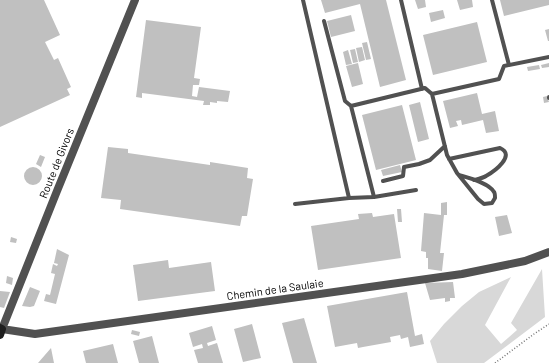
<svg xmlns="http://www.w3.org/2000/svg" width="549" height="363" font-family="Barlow,sans-serif">
  <style>
    .green { fill: #d8d8d8 }
    .building { fill: #c0c0c0 }
    .lines { fill: none; stroke-linecap: round; stroke-linejoin: round }
    .path { stroke: #737373; stroke-width: 1.5; stroke-dasharray: 1 2; stroke-linecap: butt }
    .lane { stroke: #515151; stroke-width: 4 }
    .street { stroke: #515151; stroke-width: 8 }
    .secondary { stroke: #1e1e1e; stroke-width: 8 }
    .labels { text-anchor: middle; dominant-baseline: central; stroke-width: 4; stroke-linejoin: round; paint-order: stroke }
    .street-label { font-size: 11px; fill: #000; stroke: #fff }
  </style>
  <rect width="100%" height="100%" fill="#fff"/>
  <!-- green -->
  <path class="green" d="M542 269 545 317 484 363H437L430 341 444 324 462 306 479 292 511 277 485 325 501 344 517 330 511 323Z"/>
  <!-- building -->
  <path class="building" d="M0 0H44L60 35 45 42 54 60 58 58 71 87 67 89 70 95 0 127Z
    M321 0H386L406 80 380 87 360 4 325 13Z
    M415 0H425L426 7 418 9Z
    M457 0H472L473 7 460 10Z
    M500 0H549V5L504 16Z
    M443 10 445 18 431 22 429 13Z
    M351 15 355 31 331 37 327 21Z
    M146 20 201 27 194 78 200 79 199 85H193L192 96 197 97 199 87 230 91 228 102 217 101V103L210 102V105H203L204 101 142 93V98L136 97Z
    M477 22 487 62 433 75 423 35Z
    M549 29V41H548L545 30Z
    M367 42 371 59 366 60 362 43Z
    M362 47 365 60 359 62 356 48Z
    M355 49 358 62 353 63 350 50Z
    M348 50 352 64 346 65 343 52Z
    M358 63 363 84 352 87 346 66Z
    M549 63V67L542 68 541 65Z
    M539 65 540 69 528 71 527 67Z
    M477 93 482 114 495 111 499 131 486 133 483 120 462 125 461 120 456 121 458 126 450 128 443 101Z
    M547 96 549 102 544 103 543 97Z
    M420 102 429 139 418 142 409 105Z
    M402 105 416 160 376 170 362 115Z
    M108 147 128 149V153L210 165V162L248 168 247 178 253 179 247 216H242L240 226 120 209 121 200 101 198Z
    M40 155 45 157 41 167 36 164Z
    M400 165 402 172 383 176 381 170Z
    M24 176a9 9 0 1 1 18 0a9 9 0 1 1-18 0Z
    M447 202V215H444L440 253H444L442 271 428 269V258H426V252L421 251 424 213 441 215V203Z
    M397 209H401L402 222H398Z
    M372 213 373 217 394 214 401 258 318 270 311 226 359 219 358 214Z
    M507 215 512 233 499 236 495 217Z
    M11 237 17 239 16 243 10 242Z
    M57 249 69 255 56 304 44 301 46 294 50 295 55 274 51 273 53 264 57 266 58 264 54 263Z
    M168 260 169 268 211 262 215 291 138 301 133 265Z
    M7 276 13 278 12 285 6 283Z
    M453 282 455 298H450V301L445 302V298L430 300 425 283Z
    M30 287 40 291 34 306 30 307 22 306Z
    M0 291 10 292 4 308 0 307Z
    M407 292 415 336 422 334 424 344 410 347 408 337 401 339 400 335 390 337 391 342 363 347 358 348 357 343 335 347 327 306Z
    M304 318 317 363H293L282 323Z
    M252 324 261 358 243 362 234 329Z
    M212 326 216 340 207 343 208 346 217 343 223 363H198L194 350 203 348 202 344 193 347 189 333Z
    M132 330 140 332 139 336 131 334Z
    M152 336 159 363H139L133 341Z
    M113 344 118 363H86L83 351Z
    M51 348 54 363H38Z"/>
  <g class="lines">
    <!-- path -->
    <path class="path" d="M495 363 534 334 549 324"/>
    <!-- lane -->
    <path class="lane" d="M401 0 422 89
      M492 0 509 65
      M324 21 345 101 351 106
      M432 94 447 155 457 173 478 199 484 204 492 203 495 198C495 196 495 193 494 192 489 183 469 178 459 175
      M549 97V98
      M449 159 500 148C516 155 495 171 486 176 483 178 478 179 474 180
      M383 181 403 176 404 167 419 164 430 160 445 146
      M416 190 374 197 351 106 425 88 432 94 499 79 504 66 549 57
      M349 198 374 197
      M295 204 349 198 303 0"/>
    <!-- street -->
    <path class="street" d="M135 0 57 191 2 329 35 334 462 274 525 261 549 252"/>
    <!-- secondary -->
    <path class="secondary" d="M0 328 2 329 0 335"/>
  </g>
  <g class="labels">
    <!-- street labels -->
    <g class="street-label">
      <text transform="translate(56 163) rotate(-68)">Route de Givors</text>
      <text transform="translate(275 289) rotate(-8)">Chemin de la Saulaie</text>
    </g>
  </g>
</svg>
